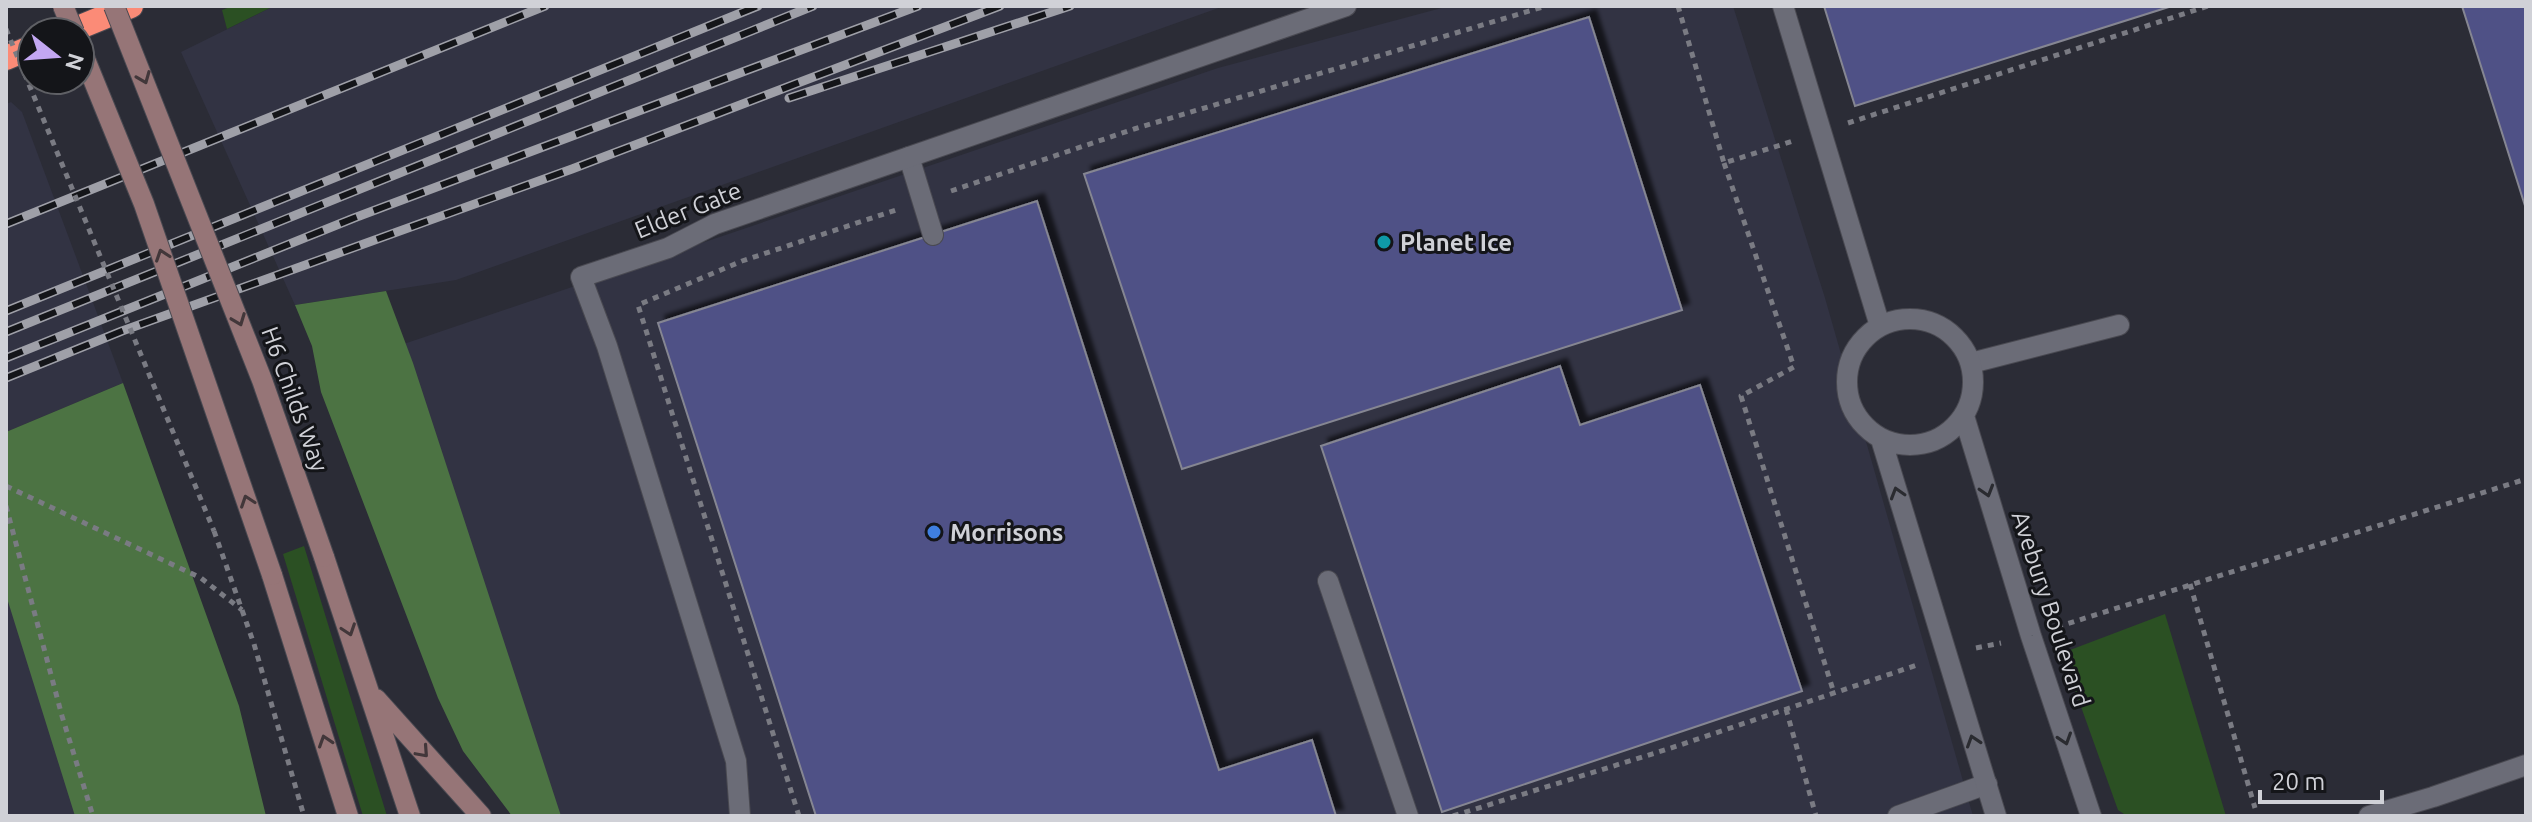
<svg xmlns="http://www.w3.org/2000/svg" width="2532" height="822" font-family="Ubuntu,sans-serif">
  <style>
    .built { fill: #323343 }
    .green { fill: #2b5023 }
    .forest { fill: #4c7343 }
    .building { fill: #505186; stroke: #858692; stroke-width: 2; filter: url(#shadow) }
    .lines { fill: none; stroke-linecap: round; stroke-linejoin: round }
    .lane-casing { stroke: #494951; stroke-width: 22 }
    .street-casing { stroke: #494951; stroke-width: 22 }
    .secondary-casing { stroke: #494951; stroke-width: 22 }
    .highway-casing { stroke: #494951; stroke-width: 26 }
    .path { stroke: #7a7b83; stroke-width: 5; stroke-dasharray: 6 6; stroke-linecap: butt }
    .lane { stroke: #6b6c77; stroke-width: 20 }
    .street { stroke: #6b6c77; stroke-width: 20 }
    .secondary { stroke: #967577; stroke-width: 20 }
    .highway { stroke: #fb8b77; stroke-width: 24 }
    .rail-casing { stroke: #9fa0a8; stroke-width: 9 }
    .rail { stroke: #141519; stroke-width: 6; stroke-dasharray: 18; stroke-linecap: butt }
    .secondary-bridge-casing { stroke: #494951; stroke-width: 22; stroke-linecap: butt }
    .path-bridge { stroke: #7a7b83; stroke-width: 5; stroke-dasharray: 6 6; stroke-linecap: butt }
    .secondary-bridge { stroke: #967577; stroke-width: 20 }
    .oneway { stroke: #42373a }
    .oneway2 { stroke: #2a2b30 }
    .culture-dot { fill: #0f9aa8; stroke: #141519; stroke-width: 3 }
    .shop-dot { fill: #3f7fe0; stroke: #141519; stroke-width: 3 }
    .labels { text-anchor: middle; dominant-baseline: central; stroke-width: 6; stroke-linejoin: round; paint-order: stroke }
    .street-label { font-size: 24px; fill: #d0d1d7; stroke: #141519 }
    .poi-label { font-size: 24px; font-weight: bold; fill: #d0d1d7; stroke: #141519; text-anchor: start }
  </style>
  <defs>
    <filter id="shadow"><feDropShadow dx="7" dy="-7" stdDeviation="2" flood-color="#0009"/></filter>
  </defs>
  <rect width="100%" height="100%" fill="#2b2c36"/>
  <!-- built -->
  <path class="built" d="M274 6H1224L456 280 295 305 181 52Z
    M1449 6H1733L1825 298 1973 816H546L392 348 1218 68Z
    M11 102 22 112 123 383 6 432V104Z
    M6 561 88 816H6Z"/>
  <!-- green -->
  <path class="green" d="M233 6H274L227 29 222 10Z
    M304 546 387 816H363L283 554Z
    M2165 614 2226 816H2127L2118 810 2075 690 2070 650Z"/>
  <!-- forest -->
  <path class="forest" d="M386 291 413 363 561 816H512L463 751 438 698 321 392 312 346 295 305Z
    M123 383 239 706 266 816H75L6 595V432Z"/>
  <!-- building -->
  <path class="building" d="M1824 6H2172L1855 106Z
    M2462 6H2526V209Z
    M1589 17 1682 310 1182 469 1084 174Z
    M1037 201 1219 770 1312 740 1336 816H816L658 323Z
    M1560 366 1580 425 1700 385 1802 691 1442 812 1321 446Z"/>
  <g class="lines">
    <!-- lane casing -->
    <g class="lane-casing">
      <path id="lane" d="M909 157 933 235
        M1971 363 2119 325
        M1328 581 1408 816
        M1898 816 1987 784"/>
    </g>
    <!-- street casing -->
    <g class="street-casing">
      <path id="street" d="M1783 6 1880 326
        M1847 382a63 63 0 1 1 126 0a63 63 0 1 1-126 0Z
        M1964 416 2031 636 2091 816
        M1881 439 1996 816
        M740 816 736 761 607 346 581 277 668 248 715 224 1346 6
        M2369 816 2433 797 2526 765"/>
    </g>
    <!-- secondary casing -->
    <g class="secondary-casing">
      <path id="secondary" d="M324 557 410 816
        M272 575 348 816
        M376 699 481 816"/>
    </g>
    <!-- highway casing -->
    <g class="highway-casing">
      <path id="highway" d="M68 32 131 6
        M6 58 32 47"/>
    </g>
    <!-- path -->
    <path class="path" d="M1678 6 1724 163 1793 141
      M1848 123 2208 6
      M1724 163 1794 367 1741 396 1834 693
      M951 191 1134 129 1546 6
      M6 486 201 578 242 610
      M6 506 62 716 93 816
      M214 531 254 644 304 816
      M2190 584 2255 808
      M2057 627 2526 479
      M1976 648 2001 643
      M1786 709 1816 816
      M799 816 638 305 742 261 896 210
      M1453 816 1668 749 1920 664"/>
    <!-- lane -->
    <use href="#lane" class="lane"/>
    <!-- street -->
    <use href="#street" class="street"/>
    <!-- secondary -->
    <use href="#secondary" class="secondary"/>
    <!-- highway -->
    <use href="#highway" class="highway"/>
    <!-- rail casing -->
    <g class="rail-casing">
      <path id="rail" d="M789 98 1070 6
        M6 224 545 6
        M6 311 758 6
        M6 332 813 6
        M6 358 354 218 918 6
        M6 378 122 331 572 169 1000 6"/>
    </g>
    <!-- rail -->
    <use href="#rail" class="rail"/>
    <!-- secondary-bridge casing -->
    <g class="secondary-bridge-casing">
      <path id="secondary-bridge" d="M63 6 74 32
        M114 6 262 380 324 557
        M80 47 144 204 272 575"/>
    </g>
    <!-- path-bridge -->
    <path class="path-bridge" d="M6 29 214 531"/>
    <!-- secondary-bridge -->
    <use href="#secondary-bridge" class="secondary-bridge"/>
  </g>
  <!-- one-way arrows -->
  <defs><path id="oneway-chevron" d="M-2-3.5L2.5 0L-2 3.5" fill="none" stroke-width="1.6" stroke-linecap="round" stroke-linejoin="round" transform="scale(2)"/></defs>
  <g class="oneway">
    <use href="#oneway-chevron" transform="translate(144 78) rotate(68)"/>
    <use href="#oneway-chevron" transform="translate(162 255) rotate(-109)"/>
    <use href="#oneway-chevron" transform="translate(239 320) rotate(69)"/>
    <use href="#oneway-chevron" transform="translate(247 501) rotate(-109)"/>
    <use href="#oneway-chevron" transform="translate(349 630) rotate(71)"/>
    <use href="#oneway-chevron" transform="translate(325 741) rotate(-108)"/>
    <use href="#oneway-chevron" transform="translate(423 752) rotate(48)"/>
  </g>
  <g class="oneway2">
    <use href="#oneway-chevron" transform="translate(1987 491) rotate(73)"/>
    <use href="#oneway-chevron" transform="translate(1897 493) rotate(-107)"/>
    <use href="#oneway-chevron" transform="translate(2065 739) rotate(72)"/>
    <use href="#oneway-chevron" transform="translate(1973 741) rotate(-108)"/>
  </g>
  <!-- markers -->
  <circle class="culture-dot" cx="1384" cy="242" r="8"/>
  <circle class="shop-dot" cx="934" cy="532" r="8"/>
  <g class="labels">
    <!-- street labels -->
    <g class="street-label">
      <text transform="translate(688 210) rotate(-22)">Elder Gate</text>
      <text transform="translate(295 399) rotate(70)">H6 Childs Way</text>
      <text transform="translate(2051 609) rotate(72)">Avebury Boulevard</text>
    </g>
    <!-- poi labels -->
    <g class="poi-label">
      <text x="1400" y="242">Planet Ice</text>
      <text x="950" y="532">Morrisons</text>
    </g>
  </g>
  <!-- border -->
  <rect width="2532" height="822" fill="none" stroke="#d0d1d7" stroke-width="16"/>
  <!-- north arrow -->
  <g transform="translate(56 56) rotate(107)"><circle r="38" fill="#141519" stroke="#5f6065" stroke-width="2"/>
  <path d="M0-6L14 30L0 20L-14 30Z" fill="#c3a7f2"/>
  <text y="-12" font-size="22" font-weight="bold" text-anchor="middle" fill="#d0d1d7">N</text>
  </g>
  <!-- scale -->
  <path d="M2260 790v12h122v-12" fill="none" stroke="#d0d1d7" stroke-width="4"/>
  <text x="2272" y="790" font-size="24" fill="#d0d1d7" stroke="#141519" stroke-width="6" paint-order="stroke">20 m</text>
</svg>
